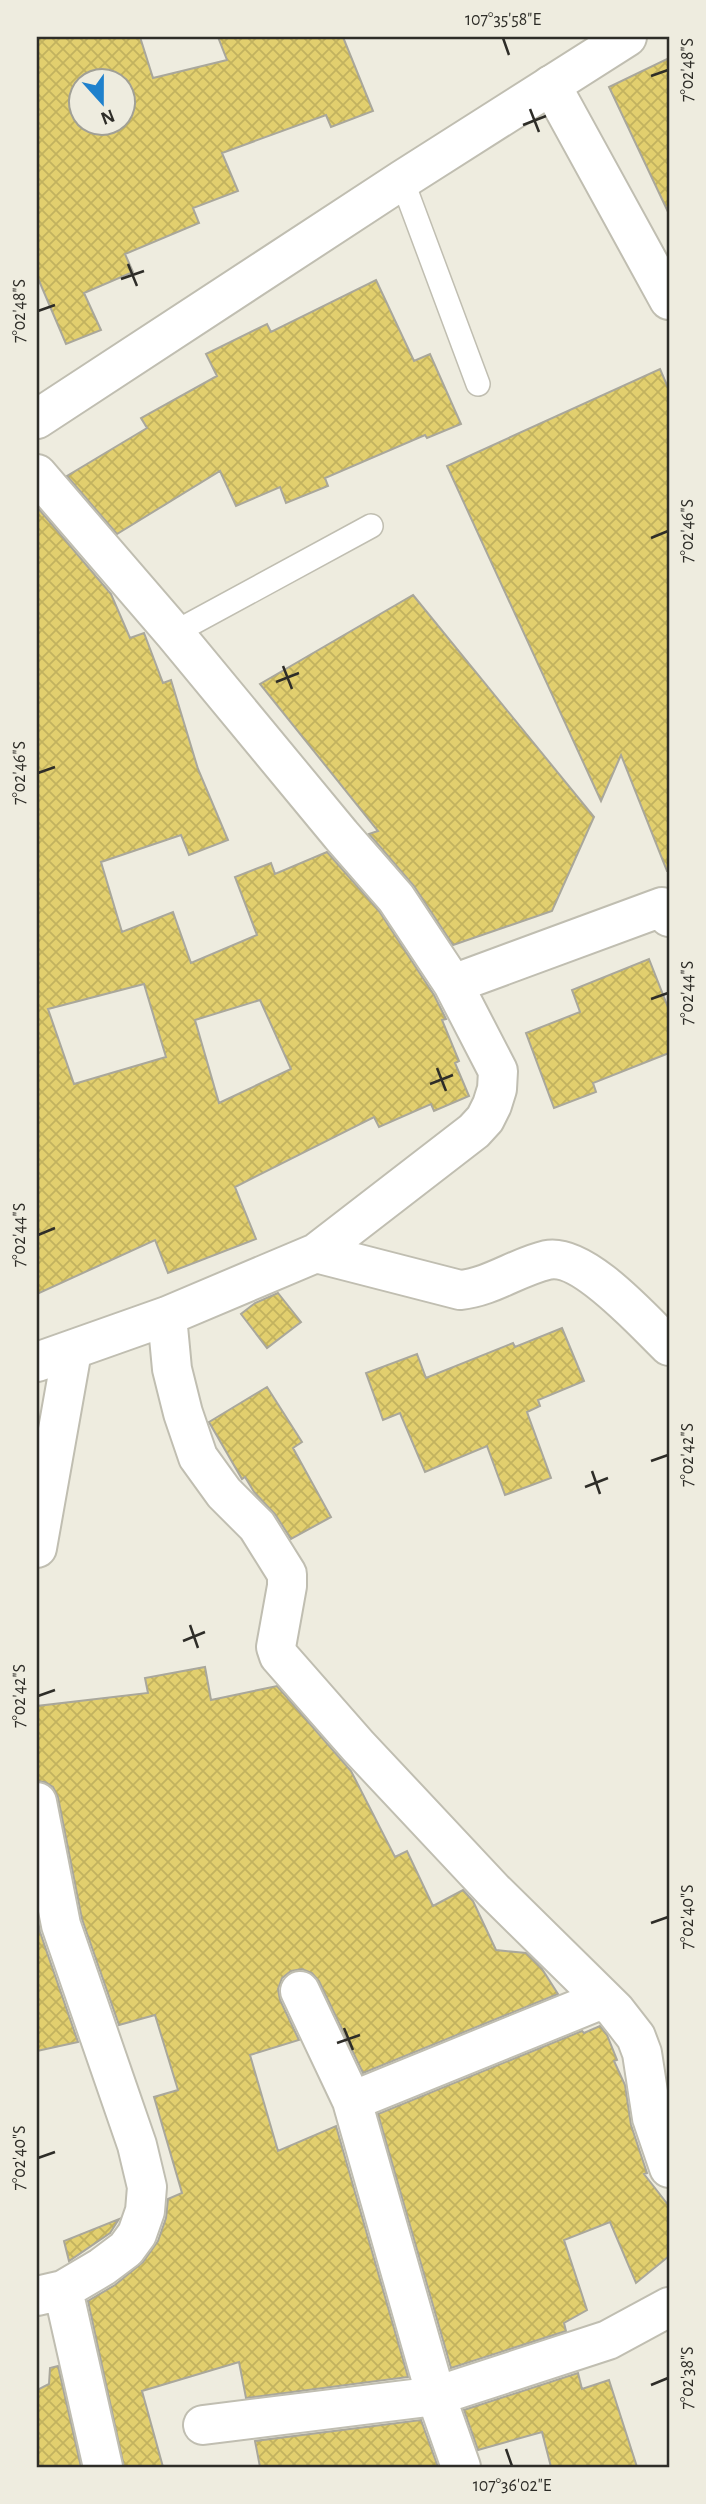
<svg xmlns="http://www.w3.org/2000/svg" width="706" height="2504" font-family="'Alegreya Sans',sans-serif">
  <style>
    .building { fill: url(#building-cross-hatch); stroke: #a9a79b; stroke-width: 2; fill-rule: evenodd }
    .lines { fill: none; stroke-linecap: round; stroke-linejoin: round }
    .service-casing { stroke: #c0beb1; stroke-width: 26 }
    .minor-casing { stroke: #c0beb1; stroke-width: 42 }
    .tertiary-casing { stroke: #c0beb1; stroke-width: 42 }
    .service { stroke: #fff; stroke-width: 23 }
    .minor { stroke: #fff; stroke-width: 38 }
    .tertiary { stroke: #fff; stroke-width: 38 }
    .ticks { fill: none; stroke: #2e2d28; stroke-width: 2.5 }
    .neatline { fill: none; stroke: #2e2d28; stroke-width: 2.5 }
    .ticks-label { font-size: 18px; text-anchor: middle; fill: #2e2d28 }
  </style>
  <defs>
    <pattern id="building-cross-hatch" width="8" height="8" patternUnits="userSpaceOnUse" patternTransform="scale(1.75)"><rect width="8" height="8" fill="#e2cf6e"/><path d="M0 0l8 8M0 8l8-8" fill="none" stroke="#c2b25f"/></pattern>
  </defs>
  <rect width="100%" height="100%" fill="#eeecdf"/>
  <!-- building -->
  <path class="building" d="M37 37H140L153 78 227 60 218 37H343L373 111 331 127 326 115 222 153 238 191 193 208 199 223 125 254 133 272 84 293 101 330 66 344 37 276ZM80 80H122V122H80Z
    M669 58V214L609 87Z
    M376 280 414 361 430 354 461 424 427 438 425 435 325 478 328 486 286 503 280 487 236 506 220 471 117 534 67 476 147 428 141 418 217 376 206 354 267 324 271 332Z
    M660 369 669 390V871H667L621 755 601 801 447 466Z
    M37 507 111 594 130 638 144 633 163 683 171 680 198 769 228 840 189 855 181 835 101 862 122 932 173 912 191 963 257 935 235 877 271 863 275 874 327 852 379 911 434 995 446 1019 442 1020 459 1061 455 1063 469 1096 434 1111 431 1104 379 1127 374 1117 235 1187 256 1239 168 1273 155 1240 37 1294ZM144 984 166 1057 74 1084 48 1009ZM260 1000 291 1069 219 1103 195 1020Z
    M413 595 594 817 552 911 453 945 414 886 369 834 378 831 260 684Z
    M649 959 669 1010V1053L593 1083 596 1092 554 1108 526 1033 580 1012 572 990Z
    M278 1293 301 1322 267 1348 241 1314 255 1303Z
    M562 1328 584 1381 538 1400 540 1406 527 1412 551 1478 505 1495 487 1446 425 1472 400 1413 383 1420 366 1373 417 1354 426 1378 513 1343 515 1347Z
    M267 1387 302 1442 293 1448 331 1517 291 1539 275 1514 254 1492 245 1477 242 1479 209 1422Z
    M205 1667 211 1700 277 1686 351 1771 395 1857 407 1851 433 1906 463 1890 473 1901 496 1950 526 1953 542 1969 558 1994 363 2073 319 1981 312 1973 302 1969 291 1971 282 1978 278 1989 280 2000 299 2040 250 2055 278 2151 336 2126 408 2377 246 2398 239 2362 142 2391 163 2467H124L88 2301 115 2285 143 2262 158 2241 166 2218 168 2199 182 2193 154 2097 178 2090 155 2015 119 2025 82 1919 58 1797 53 1787 45 1782 37 1781V1706L148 1693 145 1678Z
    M37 1915 40 1932 78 2042 37 2051Z
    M600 2026 607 2035 617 2060 614 2061 625 2085 631 2125 647 2173 644 2174 669 2206V2256L636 2283 610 2222 564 2240 587 2310 564 2323 566 2331 451 2368 378 2114 582 2031 584 2033Z
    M119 2219 110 2233 69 2261 64 2241Z
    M58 2366 81 2467H37V2390L49 2384 50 2368Z
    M578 2373 582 2389 609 2380 637 2467H551L542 2432 478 2450 464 2410Z
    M421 2420 438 2467H260L255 2441Z"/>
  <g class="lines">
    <!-- service casing -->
    <g class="service-casing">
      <path id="service" d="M402 180 478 384
        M174 633 371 526"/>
    </g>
    <!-- minor casing -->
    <g class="minor-casing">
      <path id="minor" d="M551 85 669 300
        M37 474 174 633 341 835 396 898 453 984 498 1071 497 1089 492 1105 485 1119 474 1131 316 1253 167 1316 37 1362
        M453 984 662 907 669 917
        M316 1253 460 1290C491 1287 517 1267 547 1260 583 1252 645 1323 669 1346
        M167 1316 172 1369 183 1413 198 1457 224 1493 257 1526 287 1574V1586L276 1647 279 1656 358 1746 494 1891 615 2010 636 2037 642 2053 652 2118 669 2168
        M37 1548 72 1351
        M37 1802 61 1925 137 2145 147 2187 145 2211 137 2234 126 2249 102 2267 63 2290 37 2296
        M300 1991 352 2101 436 2396 461 2467
        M352 2101 603 1999
        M63 2290 103 2467
        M203 2425 436 2396 608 2340 669 2307"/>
    </g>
    <!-- tertiary casing -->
    <g class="tertiary-casing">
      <path id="tertiary" d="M37 419 402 180 627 37"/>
    </g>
    <!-- service -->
    <use href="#service" class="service"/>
    <!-- minor -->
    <use href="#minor" class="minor"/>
    <!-- tertiary -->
    <use href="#tertiary" class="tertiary"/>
  </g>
  <!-- ticks -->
  <path class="ticks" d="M503 38 509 55M651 76 668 70M530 109 539 132M523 125 546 116M128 264 137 286M121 279 144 271M38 311 55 305M651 538 668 531M283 666 292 689M276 682 299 673M38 773 55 767M651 999 668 993M437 1068 446 1091M430 1084 453 1075M38 1235 55 1228M651 1461 668 1455M592 1471 600 1494M585 1487 608 1478M190 1625 198 1648M183 1641 205 1632M38 1696 55 1690M651 1923 668 1917M344 2028 353 2050M337 2043 360 2035M38 2158 55 2152M651 2385 668 2378M506 2449 512 2466"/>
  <!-- border -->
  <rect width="706" height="2504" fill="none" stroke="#eeecdf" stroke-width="77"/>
  <!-- north arrow -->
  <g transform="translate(102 102) rotate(159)"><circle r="33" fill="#eeecdf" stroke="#a1a096" stroke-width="2"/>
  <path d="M0-5L12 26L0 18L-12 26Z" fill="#1f81cc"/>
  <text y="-10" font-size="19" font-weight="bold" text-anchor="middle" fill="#2e2d28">N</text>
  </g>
  <rect x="38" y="38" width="630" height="2428" class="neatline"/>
  <g class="ticks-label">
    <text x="503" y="25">107°35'58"E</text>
    <text transform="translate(687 70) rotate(-90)" y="6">7°02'48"S</text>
    <text transform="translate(19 311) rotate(-90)" y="6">7°02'48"S</text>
    <text transform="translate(687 531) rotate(-90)" y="6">7°02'46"S</text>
    <text transform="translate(19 773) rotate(-90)" y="6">7°02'46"S</text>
    <text transform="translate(687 993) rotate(-90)" y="6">7°02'44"S</text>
    <text transform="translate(19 1235) rotate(-90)" y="6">7°02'44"S</text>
    <text transform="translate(687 1455) rotate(-90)" y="6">7°02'42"S</text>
    <text transform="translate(19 1696) rotate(-90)" y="6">7°02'42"S</text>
    <text transform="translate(687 1917) rotate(-90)" y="6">7°02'40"S</text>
    <text transform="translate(19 2158) rotate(-90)" y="6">7°02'40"S</text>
    <text transform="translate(687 2378) rotate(-90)" y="6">7°02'38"S</text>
    <text x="512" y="2491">107°36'02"E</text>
  </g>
</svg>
